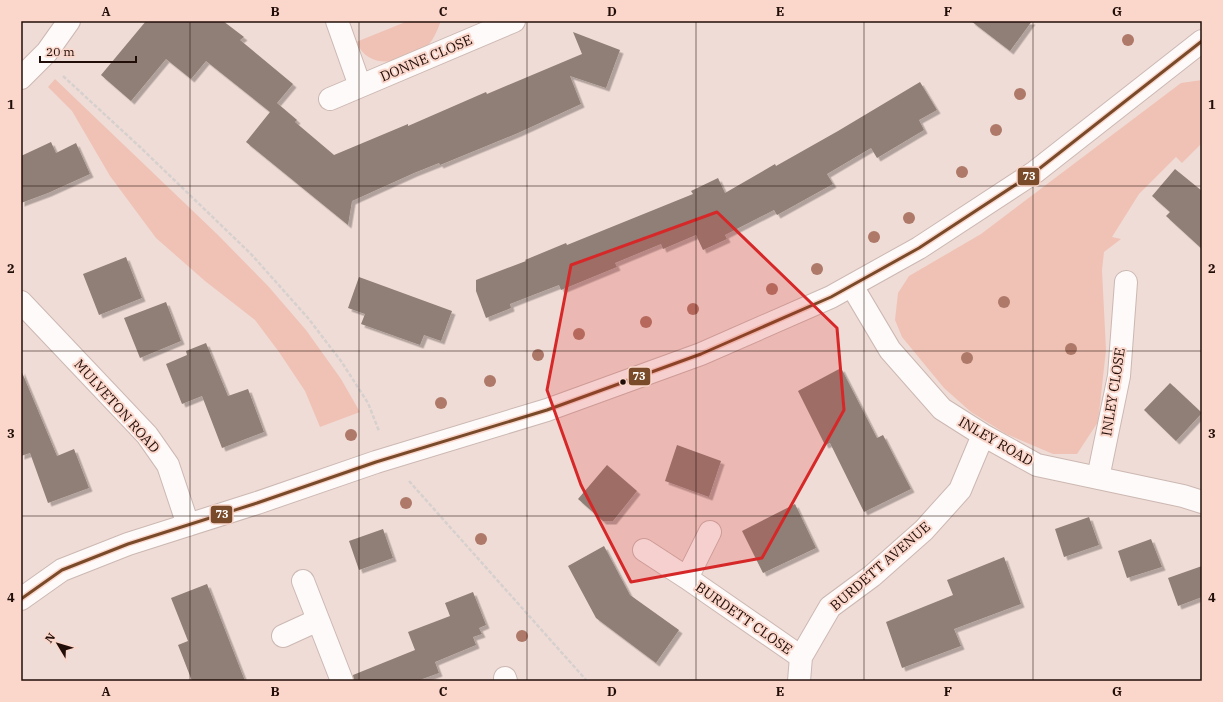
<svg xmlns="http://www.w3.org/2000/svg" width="1223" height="702" font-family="'IBM Plex Serif',serif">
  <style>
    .green { fill: #efc2b5 }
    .building { fill: #8f7f76; filter: url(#shadow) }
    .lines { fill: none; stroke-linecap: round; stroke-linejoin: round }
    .minor-casing { stroke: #ccb8b2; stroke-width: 24 }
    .path { stroke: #d6d0ce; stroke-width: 2.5; stroke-dasharray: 4 2; stroke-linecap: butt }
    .minor { stroke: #fdfaf9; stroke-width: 22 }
    .bus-1-casing { stroke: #fad6cb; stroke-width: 6 }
    .bus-1 { stroke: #7a4b2a; stroke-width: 3 }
    .tree { fill: #ae7969 }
    .marked { fill: #d62828; fill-opacity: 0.2; stroke: #d62828; stroke-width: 3; stroke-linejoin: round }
    .grid { fill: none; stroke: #220e08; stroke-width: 1; stroke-opacity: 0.55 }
    .bus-dot { fill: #220e08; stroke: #fad6cb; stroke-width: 1.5 }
    .labels { text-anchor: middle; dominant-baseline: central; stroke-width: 4; stroke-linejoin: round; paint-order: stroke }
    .street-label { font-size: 14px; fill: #220e08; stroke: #fad6cb }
    .line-badge { stroke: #fad6cb; stroke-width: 1.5 }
    .badge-label { font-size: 11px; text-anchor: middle; font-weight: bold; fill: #fff }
    .neatline { fill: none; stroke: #220e08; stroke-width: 1.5 }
    .grid-label { font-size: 13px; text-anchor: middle; font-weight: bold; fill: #220e08 }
  </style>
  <defs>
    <filter id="shadow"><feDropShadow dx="3.5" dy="3.5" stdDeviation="0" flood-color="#0004"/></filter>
  </defs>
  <rect width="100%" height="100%" fill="#f0dcd6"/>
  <!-- green -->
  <path class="green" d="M408 21H441C437 31 432 44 423 50 419 53 413 54 409 56 388 65 367 65 356 42Z
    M55 79 218 235 268 286 306 330 341 379 360 412 320 427 305 391 279 352 255 320 205 281 156 238 110 176 72 111 48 87Z
    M1202 80V143L1182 163 1176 157 1139 194 1112 237 1121 239 1104 252 1102 270 1106 350 1098 422 1077 454H1053L1006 434 971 412 944 388 902 337 895 320 898 293 909 276 981 234 1181 83Z"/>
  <!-- building -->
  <path class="building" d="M146 21H223L244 37 240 40 293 84 277 103 297 120 295 122 334 155 408 124V126L486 92 487 94 582 54 573 32 620 50 606 88 570 76 581 104 518 133 440 165 439 163 414 173 352 201 348 225 246 142 270 112 206 61 191 79 166 59 131 101 101 75Z
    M971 21H1032L1010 51Z
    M920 82 937 110 919 120 924 130 877 158 871 148 827 174 833 184 777 215 774 210 725 235 727 239 703 250 696 235 663 249 661 244 615 263 617 267 561 290 559 285 533 295 510 304 511 308 486 318 476 291V280L526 261 525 260 566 243 567 245 693 194 691 191 718 178 725 193 775 164 776 166 838 131Z
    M51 142 56 153 76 143 90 174 48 193 21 203V156Z
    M1175 169 1202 191V249L1166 216 1170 212 1152 196Z
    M126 257 142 298 99 315 83 274Z
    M359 277 452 311 441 341 424 335 420 345 361 324 365 314 348 308Z
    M166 302 181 341 140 358 124 318Z
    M206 343 228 396 248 389 264 432 222 448 202 396 182 404 166 364 187 355 186 351Z
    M841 368 877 438 883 435 911 489 864 512 830 443 825 445 798 391Z
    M21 370 57 456 74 449 89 488 48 503 30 453 21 456Z
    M1170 383 1202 413 1176 441 1144 410Z
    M677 445 721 461 709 497 665 481Z
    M607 465 637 491 613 521H603L578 499Z
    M795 504 816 548 763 573 742 531Z
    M1089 517 1099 545 1064 557 1055 529Z
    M383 529 393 558 359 570 349 541Z
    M1151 539 1162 567 1127 578 1118 551Z
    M604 546 630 595 679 630 656 663 596 618 568 566Z
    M1004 557 1021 604 954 629 961 646 902 668 886 622 953 595 947 580Z
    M1202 566V597L1178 606 1168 578Z
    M207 584 245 681H192L178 645 188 641 171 598Z
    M473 592 486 625 479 628 482 634 473 637 476 645 435 662 439 673 417 681H354L353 675 415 650 408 632 450 616 445 603Z"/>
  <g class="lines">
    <!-- minor casing -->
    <g class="minor-casing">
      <path id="minor" d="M337 21 360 86
        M21 78 47 52 69 21
        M330 99 514 21
        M852 286 890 350 942 409 983 435 1037 465 1183 496 1202 502
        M21 302 147 435 168 465 188 525
        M1098 478 1119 376 1126 282
        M644 550 687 578 801 657
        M687 578 710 532
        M303 581 342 681
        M21 599 62 570 128 544 257 503 376 462 547 410 701 354 831 297 919 248 1035 172 1202 41
        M283 636 318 620
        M505 678 506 681
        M799 681 801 657 830 607 872 576 924 530 960 490 983 435"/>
    </g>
    <!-- path -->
    <path class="path" d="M63 76 140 147 251 254 308 318 341 361 368 403 379 431
      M409 481 587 681"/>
    <!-- minor -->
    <use href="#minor" class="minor"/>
    <!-- bus-1 casing -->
    <g class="bus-1-casing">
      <path id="bus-1" d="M21 599 62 570 128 544 257 503 376 462 547 410 701 354 831 297 919 248 1035 172 1202 41"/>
    </g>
    <!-- bus-1 -->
    <use href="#bus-1" class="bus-1"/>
  </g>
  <!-- trees -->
  <g class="tree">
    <circle cx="1128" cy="40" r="6"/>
    <circle cx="1020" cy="94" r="6"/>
    <circle cx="996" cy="130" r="6"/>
    <circle cx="962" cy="172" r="6"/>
    <circle cx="909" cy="218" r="6"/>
    <circle cx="874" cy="237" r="6"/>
    <circle cx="817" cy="269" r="6"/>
    <circle cx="772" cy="289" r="6"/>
    <circle cx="1004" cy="302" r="6"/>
    <circle cx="693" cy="309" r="6"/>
    <circle cx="646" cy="322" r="6"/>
    <circle cx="579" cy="334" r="6"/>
    <circle cx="1071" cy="349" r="6"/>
    <circle cx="538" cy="355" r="6"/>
    <circle cx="967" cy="358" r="6"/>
    <circle cx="490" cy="381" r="6"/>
    <circle cx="441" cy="403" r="6"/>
    <circle cx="351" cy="435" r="6"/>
    <circle cx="406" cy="503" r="6"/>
    <circle cx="481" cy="539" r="6"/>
    <circle cx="522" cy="636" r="6"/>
  </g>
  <!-- marked area -->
  <path class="marked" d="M717 212 837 328 844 410 762 558 631 582 581 485 547 390 571 265Z"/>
  <!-- grid -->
  <path class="grid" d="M190 21V681M359 21V681M527 21V681M696 21V681M864 21V681M1033 21V681M21 186H1202M21 351H1202M21 516H1202"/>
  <!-- markers -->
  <circle class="bus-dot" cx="623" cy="382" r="3.5"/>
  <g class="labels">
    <!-- street labels -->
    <g class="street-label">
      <text transform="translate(426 58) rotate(-23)">DONNE CLOSE</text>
      <text transform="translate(1113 392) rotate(-81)">INLEY CLOSE</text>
      <text transform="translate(117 406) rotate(48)">MULVETON ROAD</text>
      <text transform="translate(996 441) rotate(30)">INLEY ROAD</text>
      <text transform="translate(880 566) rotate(-41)">BURDETT AVENUE</text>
      <text transform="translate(744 618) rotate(35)">BURDETT CLOSE</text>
    </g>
  </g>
  <g class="line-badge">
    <rect x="1017" y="167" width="23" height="19" rx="4" fill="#7a4b2a"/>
    <rect x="628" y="367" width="23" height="19" rx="4" fill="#7a4b2a"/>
    <rect x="210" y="505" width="23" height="19" rx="4" fill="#7a4b2a"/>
  </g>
  <g class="badge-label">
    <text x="1029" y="180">73</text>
    <text x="639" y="380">73</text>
    <text x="222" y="518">73</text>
  </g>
  <!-- border -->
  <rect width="1223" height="702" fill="none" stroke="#fad6cb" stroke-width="44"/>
  <!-- north arrow -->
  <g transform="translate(58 644) rotate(308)" stroke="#fad6cb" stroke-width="3" paint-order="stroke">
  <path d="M0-3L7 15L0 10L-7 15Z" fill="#220e08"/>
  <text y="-6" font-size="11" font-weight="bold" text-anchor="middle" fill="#220e08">N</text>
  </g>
  <!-- scale -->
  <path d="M40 56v6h96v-6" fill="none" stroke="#220e08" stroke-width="2"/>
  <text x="46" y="56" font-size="12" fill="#220e08" stroke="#fad6cb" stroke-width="3" paint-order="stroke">20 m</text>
  <rect x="22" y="22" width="1179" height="658" class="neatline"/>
  <g class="grid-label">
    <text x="106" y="16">A</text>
    <text x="275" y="16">B</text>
    <text x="443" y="16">C</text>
    <text x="612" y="16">D</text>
    <text x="780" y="16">E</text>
    <text x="948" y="16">F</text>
    <text x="1117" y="16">G</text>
    <text x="11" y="109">1</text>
    <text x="1212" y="109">1</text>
    <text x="11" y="273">2</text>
    <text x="1212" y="273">2</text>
    <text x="11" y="438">3</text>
    <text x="1212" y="438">3</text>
    <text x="11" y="602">4</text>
    <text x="1212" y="602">4</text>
    <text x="106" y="696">A</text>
    <text x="275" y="696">B</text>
    <text x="443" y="696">C</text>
    <text x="612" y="696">D</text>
    <text x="780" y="696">E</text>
    <text x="948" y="696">F</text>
    <text x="1117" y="696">G</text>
  </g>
</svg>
